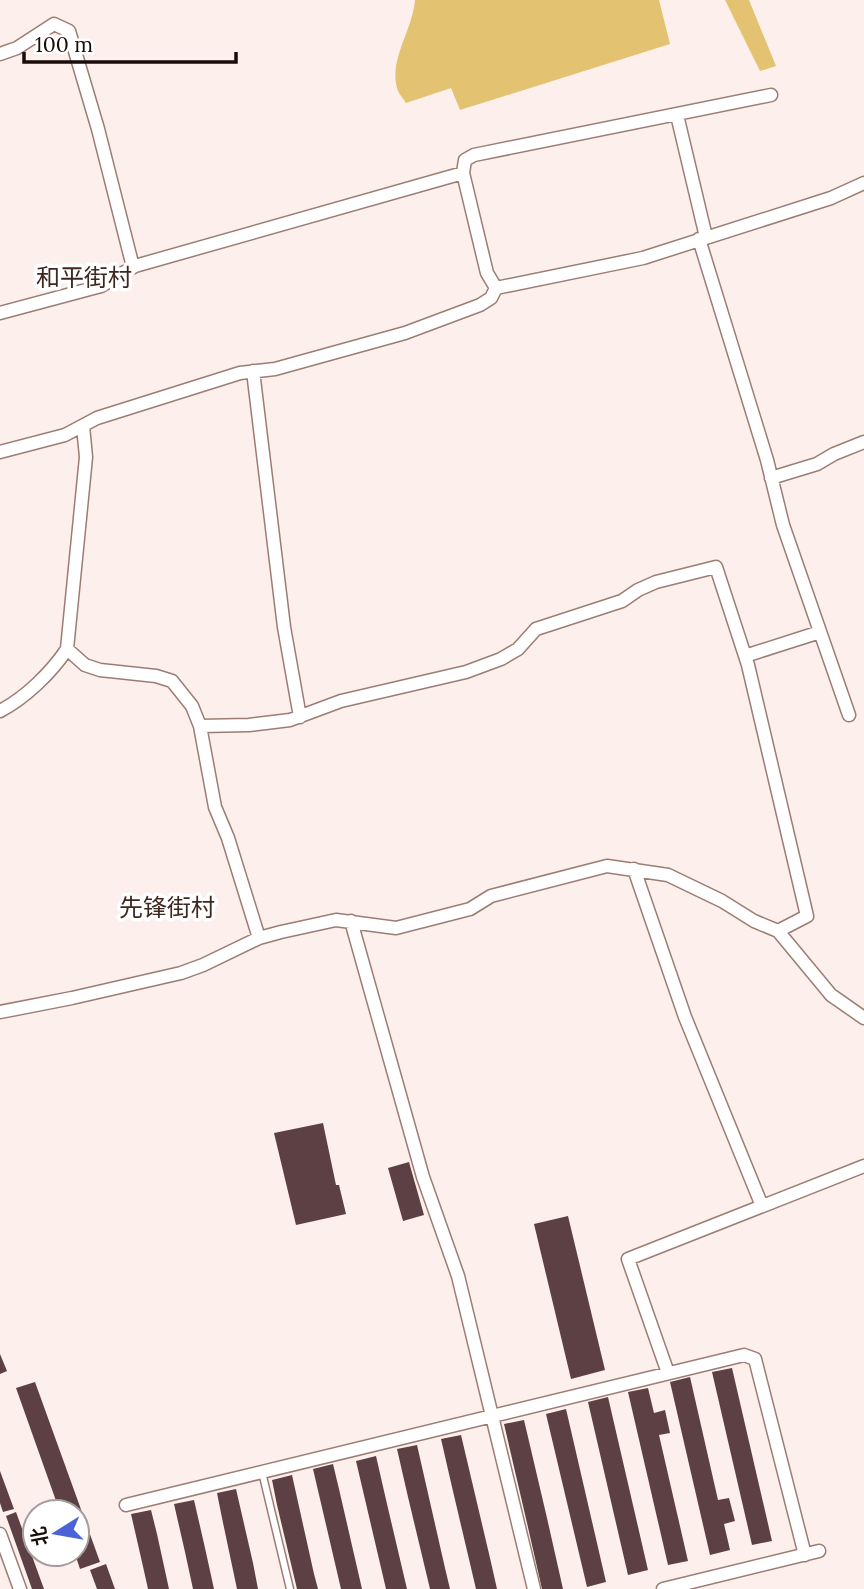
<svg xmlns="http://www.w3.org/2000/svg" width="864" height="1589" font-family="Lora,'Noto Sans SC',serif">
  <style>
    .green { fill: #e3c371 }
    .building { fill: #5d4043 }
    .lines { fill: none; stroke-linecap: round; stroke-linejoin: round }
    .service-casing { stroke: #9b7d74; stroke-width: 9 }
    .minor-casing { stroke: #9b7d74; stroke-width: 15 }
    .service { stroke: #fff; stroke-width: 6 }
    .minor { stroke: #fff; stroke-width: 12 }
    .labels { text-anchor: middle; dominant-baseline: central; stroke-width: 7; stroke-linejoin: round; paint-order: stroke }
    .quarter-label { font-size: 24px; fill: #3f271f; stroke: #fff }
  </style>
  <rect width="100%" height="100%" fill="#fdefeb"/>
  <!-- green -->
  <path class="green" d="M415 0H659L670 44 460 110 451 88 406 103C403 98 398 93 397 88 389 59 413 29 415 0Z
    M725 0H749L776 66 760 71Z"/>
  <!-- building -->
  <path class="building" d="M323 1123 336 1185H339L346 1214 296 1225 274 1133Z
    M409 1162 424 1215 403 1221 388 1168Z
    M568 1216 605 1370 571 1379 534 1224Z
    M0 1354 7 1371 0 1374Z
    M732 1368 772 1541 752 1545 712 1372Z
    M690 1377 718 1500 729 1498 735 1521 724 1524 730 1550 710 1555 670 1382Z
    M35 1382 100 1562 80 1569 75 1554H77V1512H60L16 1388Z
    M648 1388 654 1413 665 1410 670 1433 659 1435 688 1561 668 1565 628 1392Z
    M608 1397 648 1570 628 1575 588 1402Z
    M566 1409 606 1582 587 1587 546 1414Z
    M524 1420 547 1518 563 1589H542L527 1523 504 1424Z
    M461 1435 490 1558 497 1589H476L452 1487 441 1439Z
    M417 1445 445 1568 450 1589H430L408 1497 397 1449Z
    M376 1456 387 1504 407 1589H386L367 1508 356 1461Z
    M333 1464 339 1489 362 1589H341L313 1469Z
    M0 1471 14 1509 3 1512 0 1503Z
    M292 1475 314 1574 318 1589H297L277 1505 272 1480Z
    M236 1489 253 1563 258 1589H237L222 1518 217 1493Z
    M194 1500 205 1548 214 1589H193L185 1552 174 1504Z
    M151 1510 157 1534 169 1589H148L142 1562 131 1514Z
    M16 1512 44 1589H32L6 1516Z
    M106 1564 115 1589H97L90 1570Z"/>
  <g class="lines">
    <!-- service casing -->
    <g class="service-casing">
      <path id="service" d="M262 1472 290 1589"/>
    </g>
    <!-- minor casing -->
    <g class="minor-casing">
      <path id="minor" d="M0 54 17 48 54 24 69 31 98 129 133 267
        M677 115 706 237
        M699 239 767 460 783 525 849 715
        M496 288 487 273 463 173 465 160 474 155 771 95
        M0 313 101 286 135 266 463 173
        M253 371 284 627 300 717
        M0 452 65 435 97 418 240 373 275 369 405 333 480 305 491 298 496 288 643 258 831 198 864 183
        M771 478 817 464 834 454 864 442
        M67 649 85 665 100 670 156 676 172 681 192 706 200 726 215 807 228 838 259 938
        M745 656 820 632
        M0 711C25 698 51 673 67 649L86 457 83 426
        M200 726 249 725 290 720 341 701 466 672 501 659 518 649 536 629 622 601 638 590 656 582 716 567 748 665 807 916 778 931
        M634 869 685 1017 762 1206
        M351 921 423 1177 458 1276 534 1589
        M0 1012 72 998 181 973 203 965 259 938 281 932 336 920 396 928 470 909 491 896 607 866 668 875 722 901 754 921 778 931 831 995 864 1018
        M668 1373 628 1259 864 1166
        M126 1505 744 1355 755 1359 805 1555
        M0 1534 20 1589
        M663 1589 819 1551"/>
    </g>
    <!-- service -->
    <use href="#service" class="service"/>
    <!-- minor -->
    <use href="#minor" class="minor"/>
  </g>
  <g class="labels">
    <!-- quarter labels -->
    <g class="quarter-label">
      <text x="84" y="277">和平街村</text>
      <text x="167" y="907">先锋街村</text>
    </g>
  </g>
  <!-- north arrow -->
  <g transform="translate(56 1533) rotate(259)"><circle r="33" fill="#ffffff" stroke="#a39e9d" stroke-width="2"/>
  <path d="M0-5L12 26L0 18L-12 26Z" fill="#4b63d7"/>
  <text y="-10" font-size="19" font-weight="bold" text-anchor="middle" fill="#180d0a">北</text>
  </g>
  <!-- scale -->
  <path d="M24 52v10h212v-10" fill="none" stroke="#180d0a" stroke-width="3.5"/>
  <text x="35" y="52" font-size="21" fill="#180d0a" stroke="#ffffff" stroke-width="5" paint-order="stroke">100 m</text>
</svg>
